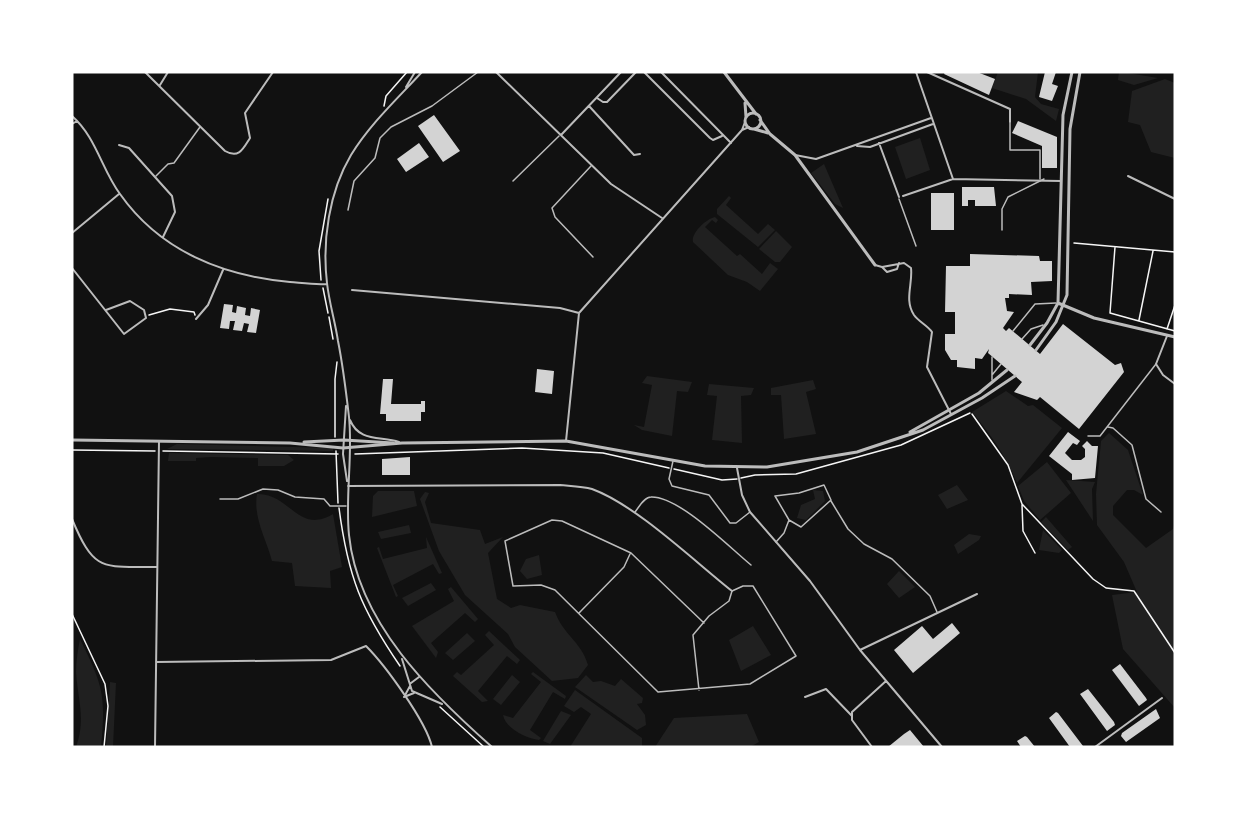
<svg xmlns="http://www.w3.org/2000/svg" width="1247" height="819" font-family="Barlow,sans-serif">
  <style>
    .green { fill: #202020 }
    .building { fill: #d3d3d3 }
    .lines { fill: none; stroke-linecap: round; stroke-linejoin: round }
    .path { stroke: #f5f5f5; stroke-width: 1.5 }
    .service { stroke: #bcbcbc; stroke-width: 1.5 }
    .minor { stroke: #bcbcbc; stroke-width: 2 }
    .tertiary { stroke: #bcbcbc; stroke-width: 3 }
  </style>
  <rect width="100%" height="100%" fill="#111"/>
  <!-- green -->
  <path class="green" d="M998 72H1038L1035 97 1041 104 1059 109 1056 121 1026 99 992 88Z
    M1119 72H1122L1158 78 1134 85 1118 80Z
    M1165 79 1175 83V158L1151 152 1140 125 1128 122 1132 91Z
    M920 138 930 170 906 179 895 147Z
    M824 164 843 208 835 204 811 173Z
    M729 196 731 198 726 205 758 234 768 224 775 230 758 247 717 214V209Z
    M715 217 718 220 716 223 712 220 705 227 737 256 740 254 762 274 770 263 778 269 760 291 747 282 728 275 693 242C691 233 706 219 715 217Z
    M776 231 792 247 780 262H775L759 249Z
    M647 376 692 382 688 392 677 391 672 436 642 430 634 425 644 427 652 385 642 383Z
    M813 380 816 389 806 392 816 434 784 439 781 395H771V388Z
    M709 384 754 388 751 395 741 396 742 443 712 440 717 396 707 395Z
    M1006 391 1028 406 1033 405 1062 428 1017 483C1006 456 991 435 972 412Z
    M1109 433 1128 450 1143 495 1134 490H1127L1113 506V515L1146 548 1173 529 1175 522V708L1123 649 1112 595 1137 592 1124 562 1097 525 1096 494 1101 441Z
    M177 444 333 448V451L167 449Z
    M169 453 288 455 294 460 284 466H258V458L211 457 196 458V461H168Z
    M1047 462 1071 493 1040 520 1024 501 1018 486Z
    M1066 480 1095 482 1092 489 1093 521Z
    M957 485 968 500 947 509 938 495Z
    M813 490 823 491 825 501 806 520 797 518 801 505 815 499Z
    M378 491H414L417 506 372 517 373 496Z
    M425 492 429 493 425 502 431 523 480 530 485 544 503 537 488 553 497 599 511 608 520 605 555 612C564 636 581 641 588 665L578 678 552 681 515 647 508 634 465 595 439 551 420 499Z
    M257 494C290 493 298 535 333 514L342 567 330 571 331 588 295 586 292 563 272 561C266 538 253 518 257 494Z
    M1046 517 1072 547 1068 550 1041 522Z
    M409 525 411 533 381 539 378 532Z
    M1043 530 1062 550 1059 553 1039 550Z
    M969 534 981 536 979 540 958 554 954 545Z
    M426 537 442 573 439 574 433 564 393 585 398 596 396 597 377 548 379 547 383 559 427 548Z
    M539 555 542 575 527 579 520 571 526 559Z
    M899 571 915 587 899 598 887 584Z
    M431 583 436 590 408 606 402 598Z
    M451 587 478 619 475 622 465 613 431 643 438 652 436 658 412 626 454 601 448 589Z
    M753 626 771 655 741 671 729 640Z
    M489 631 520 660 517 664 507 656 478 691 488 701 482 702 453 676 457 672 461 675 494 645 485 635Z
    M467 633 475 641 453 660 445 653Z
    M80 639C103 686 106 694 101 747H76C86 718 78 701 76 672 76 661 78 649 80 639Z
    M533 672 566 696 565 699 553 692 530 730 541 738 539 740C526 738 506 729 503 715L513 718 541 682 531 674Z
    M512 675 520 682 501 705 493 699Z
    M586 675 593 682 601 681 615 686 621 679 643 698 642 703 637 704 645 715 646 725 637 730 575 687Z
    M110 682 116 683 113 747H106Z
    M575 690 642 738V747H570L591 714 581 707 574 712 564 706Z
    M561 711 571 715 550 744 543 741Z
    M747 714 759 742 750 747H655L674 718Z"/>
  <!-- building -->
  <path class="building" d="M945 72H977L995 79 989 95 944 74Z
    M1045 72H1056L1052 84 1058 86 1052 101 1039 97Z
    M434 115 460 151 443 162 418 126Z
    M1018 121 1057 137V168H1042V146L1012 133Z
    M419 143 429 157 406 172 397 159Z
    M962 187H994L996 206H975V200H968V206H962Z
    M931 193H954V230H931Z
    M970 254 1039 256 1040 261H1052V281L1031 282 1032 295 1009 294V298H1005L1007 311 1014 312 1003 328 1006 331 1009 328 1040 354 1063 324 1115 365 1121 363 1124 372 1079 429 1040 397 1037 400 1014 392 1022 382 988 353 989 349 982 359 975 358V369L957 367V360H951L945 350V334H955V312H945L946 266H970Z
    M224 304 233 305 232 312 236 313 237 306 246 308 245 315 250 316 251 308 260 310 256 333 247 332 249 324 244 323 242 331 233 330 235 321H230L229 329 220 328Z
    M537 369 554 371 552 394 535 392Z
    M383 379H393L391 404H421V401H425V412H421V421H386V414H380Z
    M1068 432 1080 441 1077 445 1073 443 1065 453 1072 460H1081L1085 457V449L1082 446 1087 441 1092 446H1098L1095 478 1072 480V474L1049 456Z
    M410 457V475H382V459Z
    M952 623 960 633 913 673 894 650 922 626 933 639Z
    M1120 664 1146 698 1147 700 1139 706 1112 670Z
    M1088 689 1114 722 1115 725 1107 731 1080 694Z
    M1156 709 1160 718 1126 742 1121 736 1122 733Z
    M1056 712 1058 713 1083 746 1070 747 1049 718Z
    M910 730 924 747H888L904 734Z
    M1025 736 1027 737 1035 747H1021L1017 741Z"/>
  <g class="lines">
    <!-- path -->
    <path class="path" d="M384 106 386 96 407 72
      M1074 243 1175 252
      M1115 247 1110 313 1175 331
      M321 280 319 251 328 199
      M323 288 328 313
      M149 315 170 309 194 312 195 315
      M329 317 333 339
      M1139 320 1153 251
      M1167 329 1175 305
      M972 414 1008 465 1022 504 1093 579 1106 588 1134 591 1175 653
      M335 437V379L337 362
      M72 450 155 451
      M163 451 338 454
      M336 451 338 503
      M355 454 522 448 603 453 669 468
      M674 469 722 480 737 479
      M741 478 755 475 796 474 901 445 970 413
      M1022 505 1023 531 1035 553
      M339 508C348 577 361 609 400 666
      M72 614 105 684 108 706 104 747
      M440 707 484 747"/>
    <!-- service -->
    <path class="service" d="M1010 123V150H1040V179
      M591 166 552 208 555 217 593 257
      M156 176 168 164 174 163 200 127
      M513 181 559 136
      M899 199 916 246
      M348 210 354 181 375 158 380 138 391 127 432 106 478 72
      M1002 230V209L1008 197 1044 179
      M1013 331 1035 304 1056 303
      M1022 339 1031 329 1043 325
      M992 375 1001 364
      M992 380V357
      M1108 427 1113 428 1132 445 1146 499 1161 512
      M1088 436H1100L1156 364
      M673 461 669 479 672 486 709 495 730 523H736L750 512
      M220 499H238L263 489 278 490 295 497 324 499 330 506H346
      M831 501 848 529 864 544 892 559 930 596 937 612
      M635 512C639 507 644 497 651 497 679 496 729 547 751 565
      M776 542 784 533 789 520 775 496 799 493 824 485 831 500 801 527 789 520
      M579 613 624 567 630 554
      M699 690 693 635 709 616 729 601 732 591 743 586H753L796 656 750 684 658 692 555 590 541 585 513 586 505 541 552 520 562 521 631 553 704 623"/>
    <!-- minor -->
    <path class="minor" d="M145 72 225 151C239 159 243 149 250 138L245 113 273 72
      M422 72C398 98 370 124 351 155 329 192 322 241 327 283 329 302 335 321 338 341 343 366 346 391 349 417 353 456 345 496 349 535 358 623 431 693 492 747
      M496 72 611 184 662 218
      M644 72 710 138 713 140 722 136
      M661 72 731 143
      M916 72 953 179
      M927 72 1010 109V122
      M160 85 168 72
      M406 87 415 72
      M597 98 603 102H607L636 72
      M589 106 634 155 640 154
      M72 116C96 137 102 170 120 194 160 251 223 276 290 282 302 283 315 285 327 284
      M72 124 77 121
      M742 130 749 127
      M561 135 621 72
      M879 143 899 197
      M119 145 129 148 172 196 175 212 163 237
      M857 146 870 147 933 124
      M795 155 816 159 931 118
      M1128 176 1175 199
      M903 196 953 179 1061 181
      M72 233 119 194
      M875 265 882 267 904 263 911 268C913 284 904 300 914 315 919 322 927 325 932 332L927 367 951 414
      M882 267 887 272 897 269 899 263
      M72 268 124 334 146 318 144 310 130 301 106 310
      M352 290 560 308 579 313
      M196 319 208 305 223 270
      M1167 336 1156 364 1163 375 1175 384
      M346 406 343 454 347 481
      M350 420C359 442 380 436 399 442
      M566 441 579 313 742 130 745 122
      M737 468 742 495 750 512 810 581 860 650 942 747
      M348 486 560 485C570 486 582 486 592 489 636 505 694 561 732 591
      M72 519C95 574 103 566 157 567
      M860 650 977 594
      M402 659 412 691 442 704
      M156 662 331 660 366 646C385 665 426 721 432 747
      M411 683 419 677
      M404 697 410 686
      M404 697 414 693
      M805 697 826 689 852 716
      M155 747 159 441
      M872 747 852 720V712L886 681
      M1095 747 1162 698"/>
    <!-- tertiary -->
    <path class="tertiary" d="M724 72 756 114
      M745 103 746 117
      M745 121a8 8 0 1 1 16 0a8 8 0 1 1-16 0Z
      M760 120 770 134 795 155 875 265
      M754 129 768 133
      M1058 303 1094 318 1175 337
      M1030 345 1047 323 1058 303 1063 115 1072 72
      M1036 350 1056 322 1067 295 1070 129 1080 72
      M910 432 979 393 1007 370
      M72 440 290 443 343 448 402 443 566 441 705 466 767 467 857 452 923 430 982 398 1015 376
      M304 442 344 440 393 443"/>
  </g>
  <!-- border -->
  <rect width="1247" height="819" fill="none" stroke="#ffffff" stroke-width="147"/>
</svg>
